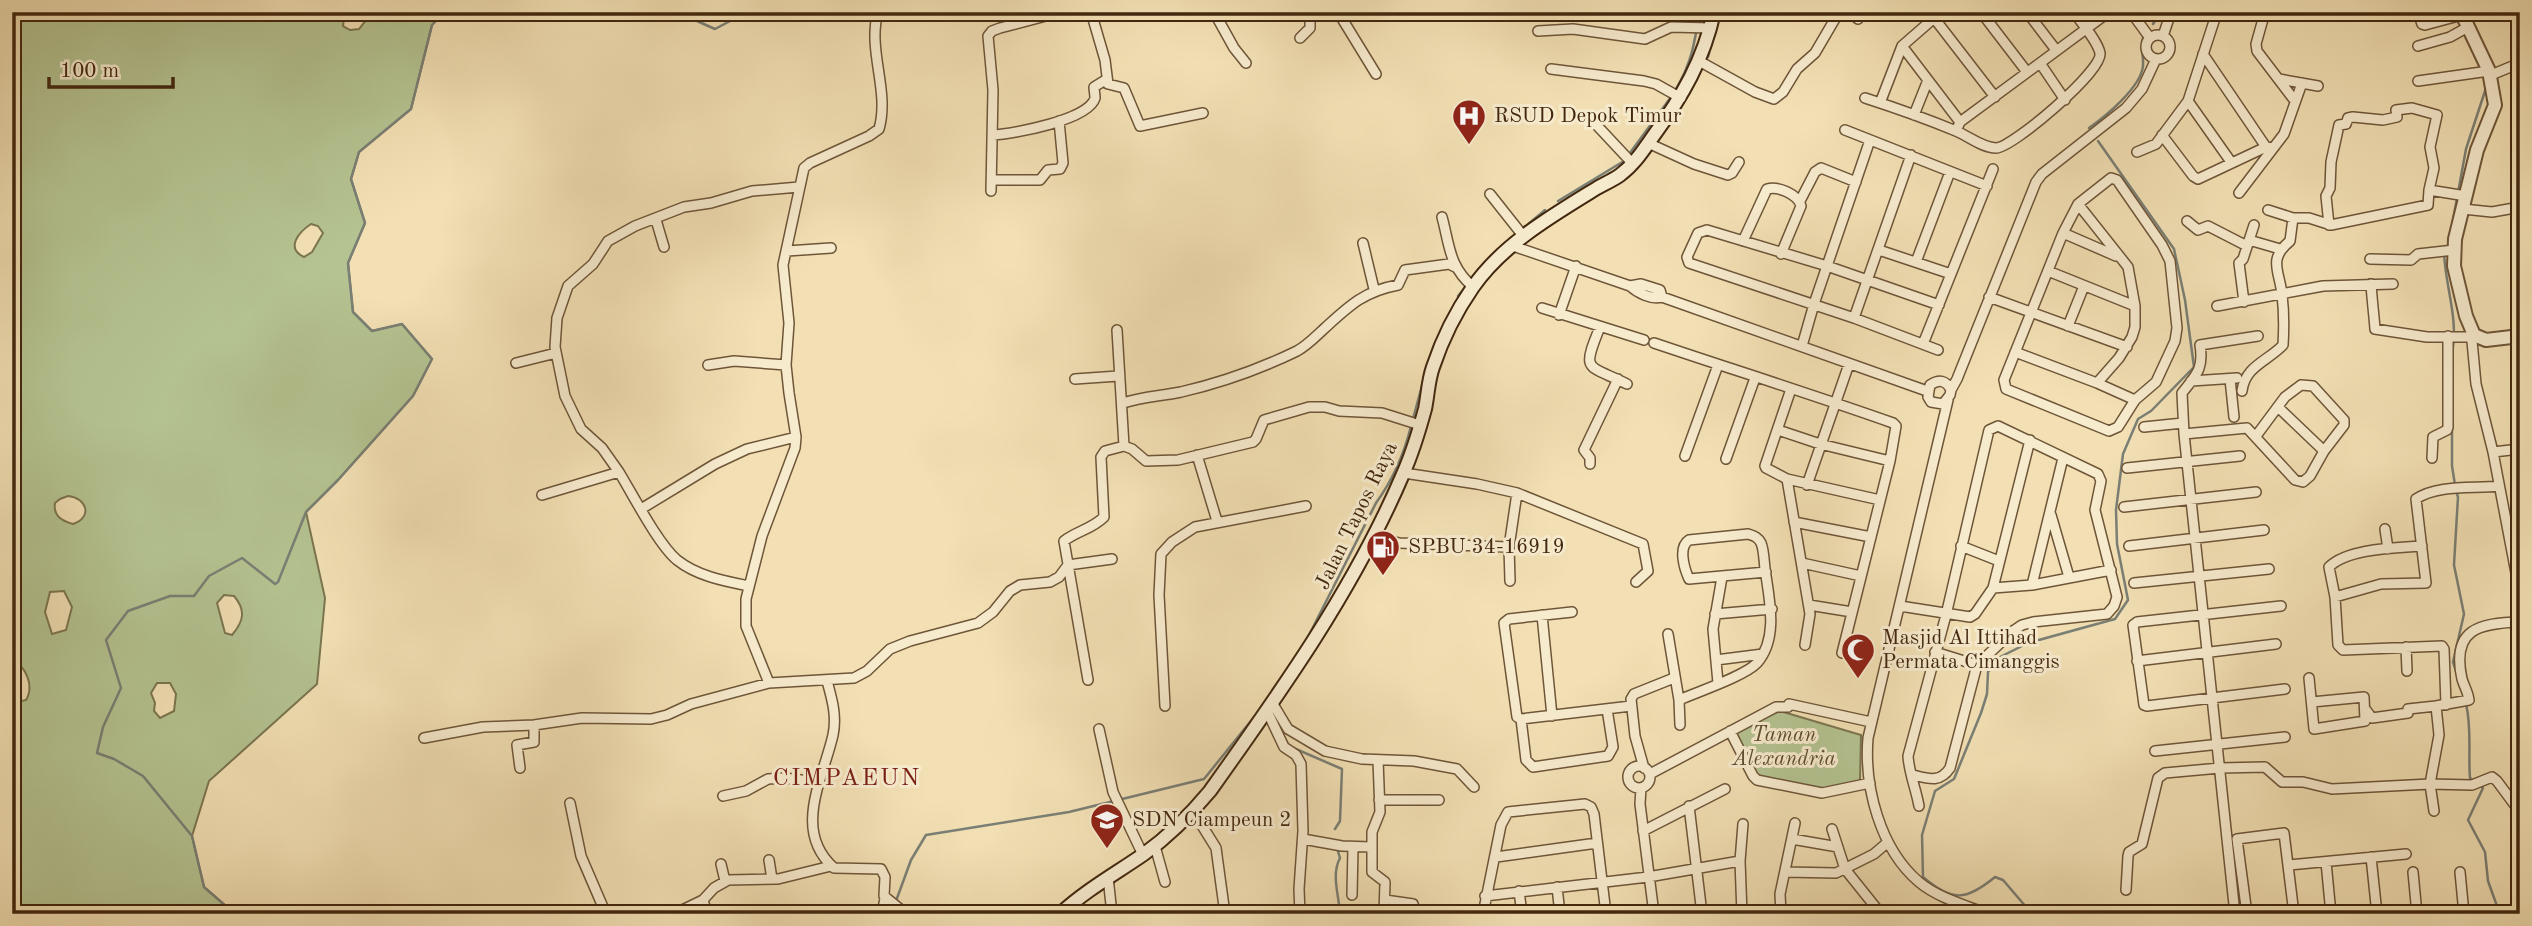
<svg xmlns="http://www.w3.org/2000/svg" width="2532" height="926" font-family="'Old Standard TT',serif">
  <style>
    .green { fill: #b4c391; stroke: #7b7550; stroke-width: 2; fill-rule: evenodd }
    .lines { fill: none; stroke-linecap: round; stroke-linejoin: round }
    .stream { stroke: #7a7f75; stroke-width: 2.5 }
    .minor-casing { stroke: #6e5538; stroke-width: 12 }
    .tertiary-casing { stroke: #6e5538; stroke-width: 16 }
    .secondary-casing { stroke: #42270f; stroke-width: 16 }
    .minor { stroke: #f7ebce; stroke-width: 9 }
    .tertiary { stroke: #f7ebce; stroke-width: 12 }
    .secondary { stroke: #f7ebce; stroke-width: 12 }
    .labels { text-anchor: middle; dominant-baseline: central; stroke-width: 6; stroke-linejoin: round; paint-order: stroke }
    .poi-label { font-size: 21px; fill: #42270f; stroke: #f7ebce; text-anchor: start }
    .street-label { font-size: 21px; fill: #42270f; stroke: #f7ebce }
    .park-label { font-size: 21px; font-style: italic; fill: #5e4e30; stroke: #f7ebce }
    .quarter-label { font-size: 24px; letter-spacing: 2px; fill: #7a1f14; stroke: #f7ebce }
  </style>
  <rect width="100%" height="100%" fill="#f2e0b4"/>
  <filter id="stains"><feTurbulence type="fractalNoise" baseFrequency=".00286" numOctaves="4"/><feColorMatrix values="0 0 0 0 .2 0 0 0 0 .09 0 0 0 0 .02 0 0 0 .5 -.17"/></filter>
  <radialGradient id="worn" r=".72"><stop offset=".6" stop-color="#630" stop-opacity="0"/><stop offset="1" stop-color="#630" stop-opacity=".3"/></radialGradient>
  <!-- green -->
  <path class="green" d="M12 12H328L334 19 339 18 341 12H345L343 26 350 30 359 29 366 20 368 12H444L432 25 411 109 359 152 351 179 365 223 348 263 353 312 372 331 402 324 432 359 413 396 338 480 306 512 325 598 317 684 209 781 192 836 204 887 235 914H12V698L18 702 26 700C34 687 27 666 12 661ZM311 224 318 226 323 233 312 252 304 257C285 248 299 232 311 224ZM68 496C87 498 93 517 73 524 62 521 53 516 55 503L60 499ZM64 591 72 607 66 630 52 634 45 612 50 592ZM224 595 234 596C246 610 244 621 232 635L225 633 217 603ZM157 683H170L176 694 174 711 160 718 154 711 155 703 151 693Z
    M1780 711 1861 735 1860 782 1823 790 1757 777 1735 731Z"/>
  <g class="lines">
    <!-- stream -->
    <path class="stream" d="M691 12 697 21 715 29 747 12
      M2153 24 2161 12
      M1708 57 1713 39
      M1675 91C1691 64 1695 44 1699 12
      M2089 128C2106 116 2141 87 2143 66 2144 56 2140 48 2143 38
      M1558 201 1624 161 1671 97
      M2451 231 2466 149 2486 88
      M1502 246 1545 210
      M2444 252C2445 286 2459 319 2452 353
      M1458 296 1467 285
      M1431 355 1439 335
      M2452 414V466L2455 485
      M1413 419 1424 378
      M2456 491 2458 497 2454 565 2464 614 2453 662 2458 677
      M1307 639 1376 503C1394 478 1404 455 1411 426
      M2466 704C2472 728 2468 753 2470 778L2474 781
      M1281 730 1289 746 1342 769 1340 821 1335 829
      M2480 786 2483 788 2468 820 2485 852 2488 881 2497 906 2494 914
      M1337 848 1340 858C1331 875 1339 895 1340 914
      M896 901 911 860 926 835 1069 812 1204 779 1263 706
      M2497 906 2501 914
      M235 914 204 887 192 836 143 776 114 759 97 753 103 727 121 688 106 640 128 611 170 596H194L209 576 242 558 275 584 278 582 306 512 338 480 413 396 432 359 402 324 372 331 353 312 348 263 365 223 351 179 359 152 411 109 432 25 444 12
      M2027 914V908L2003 880 1995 877C1966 901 1952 902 1923 877L1922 835 1935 791 1954 779 1981 713 1987 694 1988 672 2000 657 2028 643 2115 619 2128 600 2117 544 2116 510 2123 454 2138 419 2151 411 2194 367 2185 300 2174 249 2098 141"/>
    <!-- minor casing -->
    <g class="minor-casing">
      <path id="minor" d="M1091 12 1105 60 1108 84 1124 88 1140 126 1203 113
        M1214 12 1234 48 1246 63
        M1338 12 1376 74
        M1849 12 1858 19
        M1981 12 2027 72
        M2027 12 2056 50
        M2131 12 2150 38
        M2265 12 2256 44 2257 51 2295 101
        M2418 12 2422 24 2425 25 2462 15
        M1934 18 1995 97
        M1538 31 1573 29 1645 39 1671 27 1711 28
        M2146 47a12 12 0 1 1 24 0a12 12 0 1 1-24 0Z
        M2163 36 2171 12
        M1300 38 1310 28V12
        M1902 46 1960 122
        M2418 46 2450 37 2468 27
        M2203 54 2266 147
        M1699 61 1755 92 1774 99 1783 92 1797 69 1815 53 1839 12
        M2040 63 2065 100
        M1551 69 1644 81 1656 84 1681 98
        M2491 75 2520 63
        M2279 79 2318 86
        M2418 81 2489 71
        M1865 98C1896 108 1927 119 1956 131 1968 136 1983 148 1996 148 2012 148 2103 71 2100 53 2097 40 2082 24 2074 12
        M2188 101 2231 162
        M1880 103 1902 46 1941 12
        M1914 115 1928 80
        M1589 117 1633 164
        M1845 130 1987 186
        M1956 131 1960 122 2109 12
        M993 135C1013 134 1089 120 1095 98 1095 94 1094 90 1094 87L1107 79
        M2162 135 2193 176 2198 179 2266 147 2273 148
        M1648 143 1694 164 1728 175 1732 173 1739 162
        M2137 152 2156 144 2188 101 2217 12
        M2111 178 2117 180 2162 245 2170 261 2177 328 2175 341 2156 382 2135 400 2118 427 2109 431 2006 389 2004 380 2063 233 2078 204Z
        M992 180H1040L1048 170 1060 169 1063 163 1059 121
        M2429 190 2466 196
        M991 191 993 90 988 36 992 31 1000 28 1061 12
        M2239 193 2284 134 2302 83
        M1490 194 1524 237
        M1800 201 1815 172 1821 168 1856 182
        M2078 204 2128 267 2135 306V327L2132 337 2119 358 2097 383
        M2463 209 2492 212 2520 207
        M2268 210 2293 218H2309L2331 225 2428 205 2429 190 2434 168 2430 147 2437 115 2412 108 2396 110 2397 117 2383 120 2353 117 2348 118 2346 124 2339 125 2331 162 2330 188 2326 196 2329 225
        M1442 217C1450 247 1449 266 1473 287
        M656 220 664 247
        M2187 221 2198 230 2208 226 2247 246
        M2063 233 2116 256
        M2249 240 2280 249
        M1743 241 1767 189C1778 186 1798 194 1801 206L1781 254
        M1363 243 1374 289
        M1513 246 1630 286C1638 293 1651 300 1662 297L1927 391
        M1879 250 1951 274
        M787 251 831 248
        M2370 259 2411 260 2418 254 2454 250
        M1916 262 1950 172
        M2048 271 2135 306
        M2371 284C2372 300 2374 315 2375 329L2427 337H2473
        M1630 286 1641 284 1660 290 1662 297
        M1989 297 2127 347
        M2244 302 2239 263 2243 259 2254 225
        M2217 306 2323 286 2393 284
        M1542 308 1644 340
        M1559 315 1576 266
        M1854 318 1911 155
        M2068 326 2084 286
        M1600 327C1581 373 1587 364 1627 384
        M1117 330 1124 446
        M2474 335 2472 341 2476 384 2493 452 2516 573 2520 583
        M1654 343C1734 370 1814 395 1893 423L1896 426 1890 461 1842 653
        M1923 344 1993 169
        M1802 346 1814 304 1870 140
        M1938 350 1854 318 1689 263 1687 257 1698 233 1707 230 1827 266 1939 305
        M2015 352 2097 383 2135 400
        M516 363 556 353
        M708 365 734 361 786 365
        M1075 379 1118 376
        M2230 379 2234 417
        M2191 381 2237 378
        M1791 389 1765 466 1766 468 1787 479 1880 500
        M1951 390C1946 380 1939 379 1930 385L1928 397 1931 402 1943 404 1950 395 1951 390 1957 379 2036 182 2042 174 2126 108 2142 89 2156 59
        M2242 391C2245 366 2268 361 2283 345 2284 329 2284 311 2282 295 2280 271 2267 260 2290 241L2293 218
        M1948 400 1868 738C1864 787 1880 849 1919 882 1938 898 1965 905 1988 914
        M1123 403C1142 397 1161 396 1181 392 1220 383 1260 369 1297 351 1308 345 1316 336 1326 327 1350 305 1365 291 1398 285L1405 270 1449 264 1455 267
        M2279 408 2324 451
        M2144 427 2183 423
        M1778 430 1820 444 1890 461
        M2184 434 2247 428 2295 480 2303 482 2310 476 2324 451 2344 425V420L2313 386 2301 385 2285 397 2256 436
        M1124 446 1132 449 1146 461 1178 460 1253 442 1256 439 1264 420 1309 407H1325L1339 411 1382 413 1420 425
        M2493 452 2520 449
        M1197 455 1217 521
        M1685 456 1718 365
        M2432 458 2433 437 2447 430 2448 427V336
        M1726 459 1755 378
        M1590 464V458L1584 450 1618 379
        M2127 468 2240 456
        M619 472 602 448 581 429 565 396 555 347 557 318 568 286 593 264 608 241 635 226 684 207 711 203 752 191 799 187
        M1404 473 1477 484 1517 493 1643 544 1648 571 1636 582
        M1787 479 1810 614 1805 645
        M1807 485 1849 364
        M542 495 619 472C633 495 658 544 677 560 697 576 724 581 749 586
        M2124 507 2256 492
        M641 509 715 464 747 449 796 437
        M2051 515 2069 577
        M1794 522 1871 537
        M2385 529 2388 549
        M1373 538 1399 543 1509 547
        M1961 546 1999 561
        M2129 546 2264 530
        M2422 546C2396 548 2348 548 2329 567L2335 597 2338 645 2343 650 2442 646 2444 649 2446 705
        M1802 563 1861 576
        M1510 581 1509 547 1517 493
        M2134 583 2269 569
        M2032 585 2063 458
        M1993 588 2032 585 2111 570
        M2335 597 2381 584 2426 583 2416 499C2438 484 2474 489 2499 486
        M1809 605 1852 612
        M1900 606 1970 617 1975 614 1993 588 2030 440
        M2281 606 2137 622 2133 625 2144 705 2147 706 2285 689
        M1572 612 1509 619 1504 623 1517 717 1521 719 1631 706
        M1715 614 1772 609
        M1542 615 1552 716
        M1668 634 1679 700 1680 725
        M2406 647 2407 671
        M1935 652 1977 665
        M1716 660 1763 654
        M2137 661 2276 644
        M2309 678 2314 729 2365 721 2364 697 2312 702
        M1088 680 1064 541C1077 531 1092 529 1104 517L1101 457 1105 451 1124 446
        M827 681C832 699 837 716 833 735 823 779 792 831 834 868L881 869 885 877 884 896 906 914
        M769 683 746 626V599L762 536 795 448 796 437 789 393 786 365 789 323 783 265 804 168 810 163 869 136 879 129C890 91 867 50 878 12
        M1718 683 1713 629 1722 577
        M1679 700C1697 692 1745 676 1757 663 1779 638 1769 598 1765 569 1764 561 1764 550 1761 543 1758 537 1754 536 1748 534L1689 540C1678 547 1684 568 1689 579L1766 572
        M1273 704 1288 729 1325 751 1362 759 1414 761 1457 769 1474 787
        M1165 706 1159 595 1161 554 1172 542 1195 527 1306 506
        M2366 710 2372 718 2408 713V709L2436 706
        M1267 711 1284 747 1296 755 1301 764 1303 831 1299 889 1300 914
        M1521 719 1526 760 1533 767 1608 756 1613 747 1607 709
        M1099 729 1113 792 1143 855
        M1730 731 1753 776 1757 780 1822 793 1870 783
        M424 738 483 727 534 725 582 718 651 719 667 715 691 704 769 683 854 678 867 671 890 649 910 641 978 623 993 612 1010 591 1020 585 1050 582 1059 577 1068 565 1112 559
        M2155 751 2285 737
        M1378 760 1380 812 1372 832V872L1385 882 1384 914
        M1628 777a11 11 0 1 1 22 0a11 11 0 1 1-22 0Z
        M520 768 517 745 534 742V725
        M1644 768 1635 736 1631 699 1634 694 1674 678
        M1650 774 1776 707H1788L1789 704 1871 722
        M1913 775C1929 779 1940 783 1950 768L1977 665 2013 631 2022 625 2033 622 2107 614 2114 606 2117 597 2095 510 2101 481 2098 474 1998 426 1989 430 1946 615 1908 756C1909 773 1916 789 1919 806
        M1641 788 1640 804 1654 914
        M723 796 746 791 768 779 784 778 818 782
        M1379 800H1439
        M570 803 581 856 606 914
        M1689 806 1702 914
        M1193 811 1216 848 1225 914
        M2434 811 2430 784 2439 735 2436 706 2469 700C2468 692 2464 686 2462 679 2451 629 2479 623 2520 622
        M1832 829 1845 869 1881 914
        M1643 831 1725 789
        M1303 839 1342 846 1371 847
        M1792 839 1838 847
        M1155 846 1165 882
        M1496 857 1597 843
        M2371 857 2377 914
        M769 860 772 879
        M2326 862 2331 914
        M721 864 725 881
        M2289 865 2406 854
        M1785 872 1836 873 1874 854 1888 842
        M2413 872 2417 914
        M2460 872 2464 914
        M1108 877 1112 914
        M1557 887 1560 914
        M2126 890 2128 856 2129 852 2142 844 2158 778 2165 773 2220 768 2265 767 2282 782H2303L2332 789 2430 784 2472 785 2492 777 2497 781 2520 812
        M1519 891 1522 914
        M1352 895 1353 847
        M1485 896 1648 877 1740 861
        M703 900 707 914
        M1385 900 1413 904 1416 914
        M674 914 703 900 714 888 728 880 778 879 831 866
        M882 914 885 898
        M1229 914 1240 912
        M1483 914 1501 825 1508 812 1585 804 1591 807 1594 814 1606 914
        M1742 914 1740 861 1743 824
        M1781 914 1780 894 1795 823
        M1820 914 1821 910
        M2235 914 2184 434 2182 393C2196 375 2204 369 2200 345L2258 336
        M2247 914 2237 839 2284 833 2294 914"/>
    </g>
    <!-- tertiary casing -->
    <g class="tertiary-casing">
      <path id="tertiary" d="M2461 12 2489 71 2495 105 2477 150 2455 239 2454 266 2466 316 2474 335 2486 340 2520 336"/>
    </g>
    <!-- secondary casing -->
    <g class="secondary-casing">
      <path id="secondary" d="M1060 914C1086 890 1115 874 1144 854 1169 836 1190 815 1210 791 1282 690 1354 589 1403 474 1412 454 1419 431 1425 409 1428 395 1428 381 1433 367 1442 340 1457 310 1473 287 1503 244 1553 215 1597 188 1604 184 1613 180 1620 175 1635 164 1644 149 1654 135 1682 97 1704 59 1714 12"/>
    </g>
    <!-- minor -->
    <use href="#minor" class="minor"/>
    <!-- tertiary -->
    <use href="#tertiary" class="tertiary"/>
    <!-- secondary -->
    <use href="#secondary" class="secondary"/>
  </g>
  <!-- icons -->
  <defs>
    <g id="hospital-pin" transform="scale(1.75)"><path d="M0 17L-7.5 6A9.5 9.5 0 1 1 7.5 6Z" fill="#8f2418" stroke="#f7ebce"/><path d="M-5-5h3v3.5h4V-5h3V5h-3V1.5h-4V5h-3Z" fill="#fff"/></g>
    <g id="fuel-pin" transform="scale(1.75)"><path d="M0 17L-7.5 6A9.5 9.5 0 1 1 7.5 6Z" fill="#8f2418" stroke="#f7ebce"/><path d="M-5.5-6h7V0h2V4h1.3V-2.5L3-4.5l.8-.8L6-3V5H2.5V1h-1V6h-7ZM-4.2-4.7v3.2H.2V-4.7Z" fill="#fff"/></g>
    <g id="mosque-pin" transform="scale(1.75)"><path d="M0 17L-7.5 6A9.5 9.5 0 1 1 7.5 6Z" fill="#8f2418" stroke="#f7ebce"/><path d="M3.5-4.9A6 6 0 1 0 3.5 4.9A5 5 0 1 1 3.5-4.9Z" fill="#fff"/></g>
    <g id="school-pin" transform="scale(1.75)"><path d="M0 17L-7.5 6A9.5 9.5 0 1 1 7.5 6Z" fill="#8f2418" stroke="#f7ebce"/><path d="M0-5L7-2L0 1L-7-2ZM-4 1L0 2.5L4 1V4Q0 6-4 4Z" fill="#fff"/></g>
  </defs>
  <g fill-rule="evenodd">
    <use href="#hospital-pin" x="1469" y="116"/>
    <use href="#fuel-pin" x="1383" y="547"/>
    <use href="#mosque-pin" x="1858" y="650"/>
    <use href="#school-pin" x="1107" y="820"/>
  </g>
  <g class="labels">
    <!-- poi labels -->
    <g class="poi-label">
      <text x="1494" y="116">RSUD Depok Timur</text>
      <text x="1408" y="547">SPBU 34-16919</text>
      <text x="1882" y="638">Masjid Al Ittihad<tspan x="1882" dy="24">Permata Cimanggis</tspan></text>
      <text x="1132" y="820">SDN Ciampeun 2</text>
    </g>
    <!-- street labels -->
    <g class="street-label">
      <text transform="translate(1357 516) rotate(-64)">Jalan Tapos Raya</text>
    </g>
    <!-- park labels -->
    <g class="park-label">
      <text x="1784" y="735">Taman<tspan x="1784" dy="24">Alexandria</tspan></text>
    </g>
    <!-- quarter labels -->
    <g class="quarter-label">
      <text x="847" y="779">CIMPAEUN</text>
    </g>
  </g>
  <!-- margin -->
  <rect width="2532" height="926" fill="none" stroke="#f2e0b4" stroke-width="42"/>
  <rect x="14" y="14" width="2504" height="898" fill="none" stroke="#42270f" stroke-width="3.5"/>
  <rect x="21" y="21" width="2490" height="884" fill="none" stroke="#42270f" stroke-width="2"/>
  <!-- scale -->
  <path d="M49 77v10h124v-10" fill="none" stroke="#42270f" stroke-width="3.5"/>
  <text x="60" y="77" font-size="21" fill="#42270f" stroke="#f7ebce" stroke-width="5" paint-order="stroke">100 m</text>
  <rect width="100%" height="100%" filter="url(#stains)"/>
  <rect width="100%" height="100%" fill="url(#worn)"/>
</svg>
